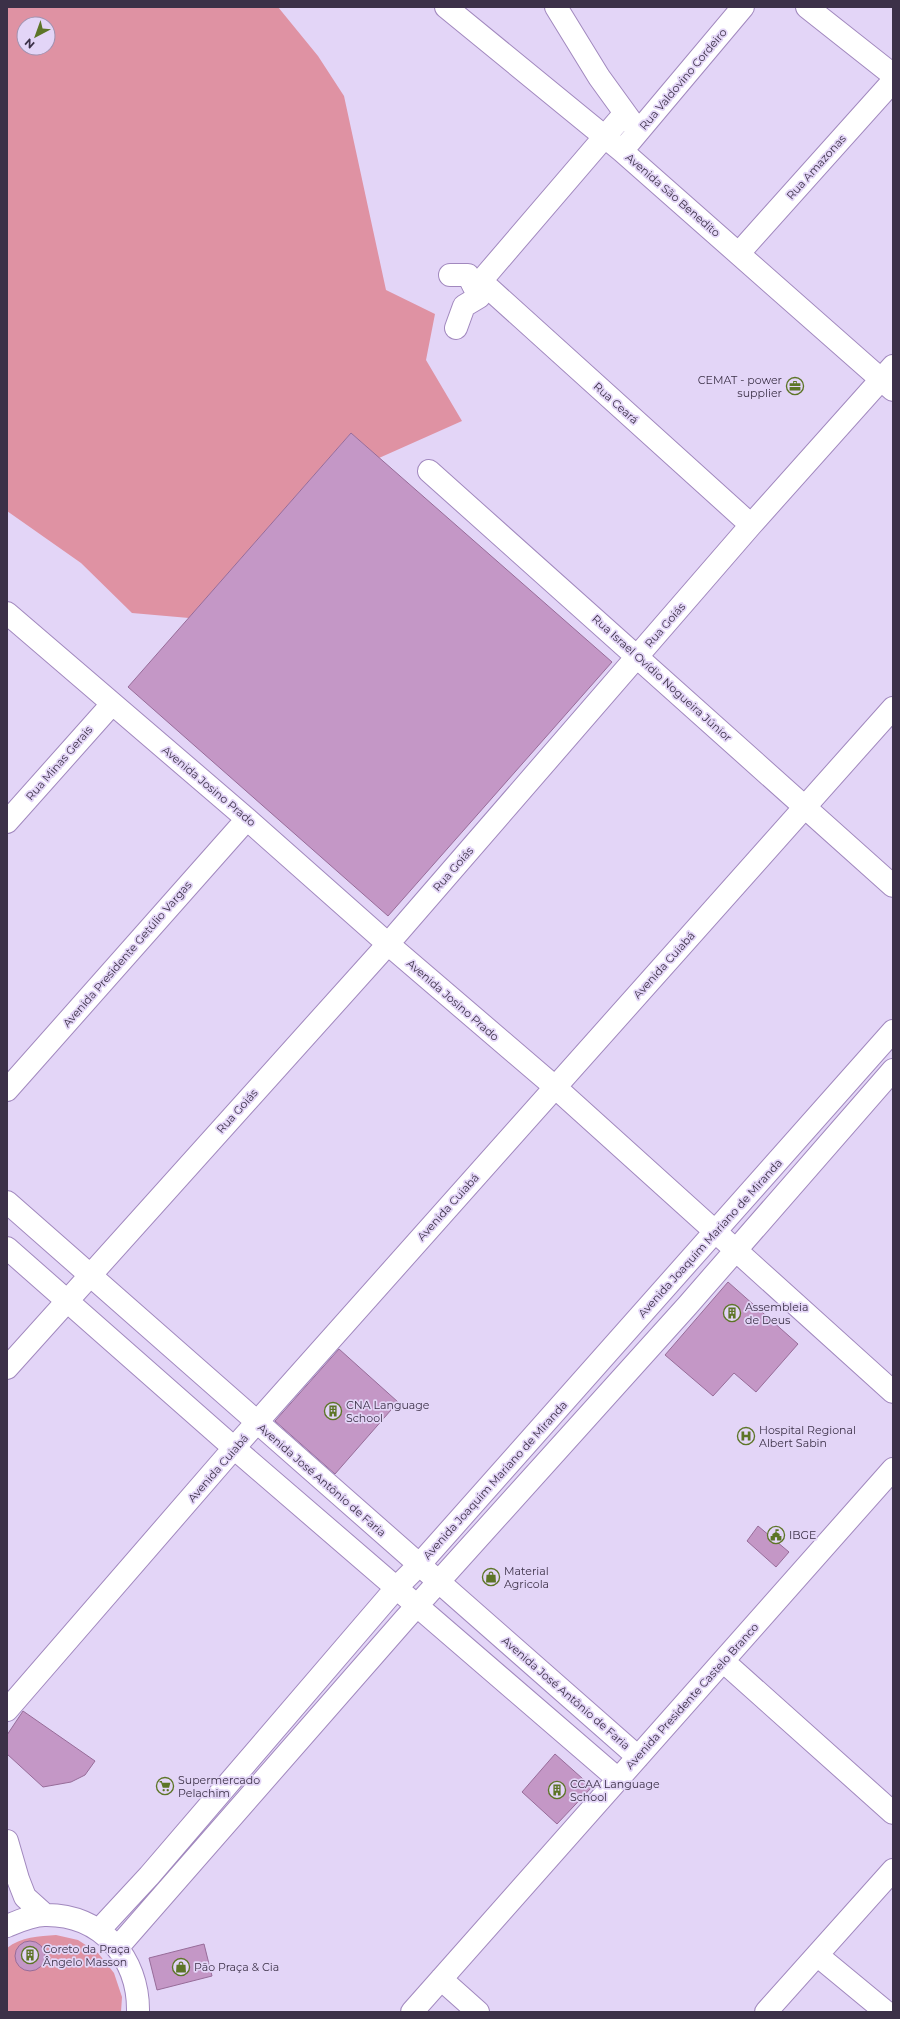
<svg xmlns="http://www.w3.org/2000/svg" width="900" height="2019" font-family="Montserrat,sans-serif">
  <style>
    .green { fill: #df92a3; fill-rule: evenodd }
    .building { fill: #c497c6; stroke: #976c99 }
    .lines { fill: none; stroke-linecap: round; stroke-linejoin: round }
    .minor-casing { stroke: #a188be; stroke-width: 24 }
    .minor { stroke: #fff; stroke-width: 22 }
    .labels { text-anchor: middle; dominant-baseline: central; stroke-width: 3.5; stroke-linejoin: round; paint-order: stroke }
    .street-label { font-size: 11px; fill: #3c3148; stroke: #e3d5f7 }
    .poi-label { font-size: 11px; fill: #3c3148; stroke: #e3d5f7; text-anchor: start }
  </style>
  <rect width="100%" height="100%" fill="#e3d5f7"/>
  <!-- green -->
  <path class="green" d="M7 7H278L318 56 344 96 386 290 435 314 426 360 462 421 379 458 351 433 189 618 132 613 81 563 7 511ZM24 24H48V48H24Z
    M56 1935 78 1940 98 1953 114 1973 122 1997 121 2012H7V1948C21 1937 39 1936 56 1935Z"/>
  <!-- building -->
  <path class="building" d="M351 433 612 662 388 916 128 687Z
    M728 1282 798 1344 756 1392 734 1373 713 1396 665 1355Z
    M339 1349 398 1402 335 1474 275 1421Z
    M758 1526 789 1552 776 1567 747 1541Z
    M23 1711 95 1761 85 1775 71 1782 43 1787 7 1754V1735Z
    M555 1754 592 1787 557 1824 522 1792Z
    M15 1956a15 15 0 1 1 30 0a15 15 0 1 1-30 0Z
    M204 1944 212 1976 157 1990 149 1958Z"/>
  <g class="lines">
    <!-- minor casing -->
    <g class="minor-casing">
      <path id="minor" d="M446 7 622 151 893 390
        M556 7 599 77 633 124
        M807 7 893 75
        M622 151 743 7
        M739 253 893 81
        M450 275H468L479 297
        M481 281 751 525
        M456 328 464 306 479 297 481 281 625 113
        M429 471 893 886
        M7 613 247 819 388 944 555 1087 893 1392
        M7 822 112 704
        M7 1090 247 819
        M7 1202 638 1757
        M7 1248 234 1448 618 1779
        M7 1368 388 944 751 525 893 366
        M723 1661 893 1813
        M7 1710 234 1448 893 708
        M7 1841 18 1879 25 1897 45 1915
        M7 1926C19 1921 32 1915 45 1915 101 1914 139 1958 138 2012
        M99 1930 149 1876 397 1587 419 1565 893 1031
        M118 1947 405 1619 688 1305 893 1070
        M817 1955 886 2012
        M441 1979 478 2012
        M412 2012 893 1469
        M766 2012 893 1870"/>
    </g>
    <!-- minor -->
    <use href="#minor" class="minor"/>
  </g>
  <!-- icons -->
  <defs>
    <g id="office-ring" transform="scale(0.9)"><circle r="9.5" fill="#e3d5f7" stroke="#5d7527" stroke-width="1.5"/><path d="M-6-3h4V-5.5h4V-3h4V5H-6ZM-1-4.5V-3h2v-1.5ZM-6 0V1H6V0Z" fill="#5d7527"/></g>
    <g id="building-ring" transform="scale(0.9)"><circle r="9.5" fill="#e3d5f7" stroke="#5d7527" stroke-width="1.5"/><path d="M-4-6H4V6H1V3H-1V6H-4ZM-2.5-4.3h1.7v1.8h-1.7ZM.8-4.3h1.7v1.8H.8ZM-2.5-1h1.7V.8h-1.7ZM.8-1h1.7V.8H.8Z" fill="#5d7527"/></g>
    <g id="hospital-ring" transform="scale(0.9)"><circle r="9.5" fill="#e3d5f7" stroke="#5d7527" stroke-width="1.5"/><path d="M-5-5h3v3.5h4V-5h3V5h-3V1.5h-4V5h-3Z" fill="#5d7527"/></g>
    <g id="civic-ring" transform="scale(0.9)"><circle r="9.5" fill="#e3d5f7" stroke="#5d7527" stroke-width="1.5"/><path d="M-.6-6.5H3V-4.5H.6V-3L4-1V1h2V6H-6V1h2V-1L-.6-3ZM-1.2 2.5V6h2.4V2.5Z" fill="#5d7527"/></g>
    <g id="shop-ring" transform="scale(0.9)"><circle r="9.5" fill="#e3d5f7" stroke="#5d7527" stroke-width="1.5"/><path d="M-5-2.5h2.3a2.7 3.5 0 0 1 5.4 0H5L5.5 6h-11ZM-1.5-2.5h3a1.5 2.3 0 0 0-3 0Z" fill="#5d7527"/></g>
    <g id="supermarket-ring" transform="scale(0.9)"><circle r="9.5" fill="#e3d5f7" stroke="#5d7527" stroke-width="1.5"/><path d="M-6-5.5h2.5l.6 2H6L4.5 2H-2.5L-4.4-4H-6ZM-1.5 3.2a1.3 1.3 0 1 0 .1 0ZM3 3.2a1.3 1.3 0 1 0 .1 0Z" fill="#5d7527"/></g>
  </defs>
  <g fill-rule="evenodd">
    <use href="#office-ring" x="795" y="386"/>
    <use href="#building-ring" x="732" y="1313"/>
    <use href="#building-ring" x="333" y="1411"/>
    <use href="#hospital-ring" x="746" y="1436"/>
    <use href="#civic-ring" x="776" y="1535"/>
    <use href="#shop-ring" x="491" y="1577"/>
    <use href="#supermarket-ring" x="165" y="1786"/>
    <use href="#building-ring" x="557" y="1790"/>
    <use href="#building-ring" x="30" y="1955"/>
    <use href="#shop-ring" x="181" y="1967"/>
  </g>
  <g class="labels">
    <!-- street labels -->
    <g class="street-label">
      <text transform="translate(683 79) rotate(-50)">Rua Valdovino Cordeiro</text>
      <text transform="translate(816 167) rotate(-48)">Rua Amazonas</text>
      <text transform="translate(673 195) rotate(41)">Avenida São Benedito</text>
      <text transform="translate(616 403) rotate(42)">Rua Ceará</text>
      <text transform="translate(665 625) rotate(-49)">Rua Goiás</text>
      <text transform="translate(662 678) rotate(42)">Rua Israel Ovídio Nogueira Júnior</text>
      <text transform="translate(59 763) rotate(-49)">Rua Minas Gerais</text>
      <text transform="translate(209 786) rotate(40)">Avenida Josino Prado</text>
      <text transform="translate(453 869) rotate(-49)">Rua Goiás</text>
      <text transform="translate(127 954) rotate(-49)">Avenida Presidente Getúlio Vargas</text>
      <text transform="translate(664 965) rotate(-48)">Avenida Cuiabá</text>
      <text transform="translate(453 1000) rotate(41)">Avenida Josino Prado</text>
      <text transform="translate(237 1111) rotate(-48)">Rua Goiás</text>
      <text transform="translate(448 1207) rotate(-48)">Avenida Cuiabá</text>
      <text transform="translate(710 1238) rotate(-48)">Avenida Joaquim Mariano de Miranda</text>
      <text transform="translate(218 1468) rotate(-49)">Avenida Cuiabá</text>
      <text transform="translate(322 1480) rotate(41)">Avenida José Antônio de Faria</text>
      <text transform="translate(495 1480) rotate(-48)">Avenida Joaquim Mariano de Miranda</text>
      <text transform="translate(566 1693) rotate(41)">Avenida José Antônio de Faria</text>
      <text transform="translate(692 1696) rotate(-48)">Avenida Presidente Castelo Branco</text>
    </g>
    <!-- poi labels -->
    <g class="poi-label">
      <text x="782" y="380" text-anchor="end">CEMAT - power<tspan x="782" dy="13">supplier</tspan></text>
      <text x="745" y="1307">Assembleia<tspan x="745" dy="13">de Deus</tspan></text>
      <text x="346" y="1405">CNA Language<tspan x="346" dy="13">School</tspan></text>
      <text x="759" y="1430">Hospital Regional<tspan x="759" dy="13">Albert Sabin</tspan></text>
      <text x="789" y="1535">IBGE</text>
      <text x="504" y="1571">Material<tspan x="504" dy="13">Agricola</tspan></text>
      <text x="178" y="1780">Supermercado<tspan x="178" dy="13">Pelachim</tspan></text>
      <text x="570" y="1784">CCAA Language<tspan x="570" dy="13">School</tspan></text>
      <text x="43" y="1949">Coreto da Praça<tspan x="43" dy="13">Ângelo Masson</tspan></text>
      <text x="194" y="1967">Pão Praça &amp; Cia</text>
    </g>
  </g>
  <!-- border -->
  <rect width="900" height="2019" fill="none" stroke="#3c3148" stroke-width="16"/>
  <!-- north arrow -->
  <g transform="translate(36 36) rotate(221)"><circle r="19" fill="#e3d5f7" stroke="#a093b1"/>
  <path d="M0-3L7 15L0 10L-7 15Z" fill="#5d7527"/>
  <text y="-6" font-size="11" font-weight="bold" text-anchor="middle" fill="#3c3148">N</text>
  </g>
</svg>
